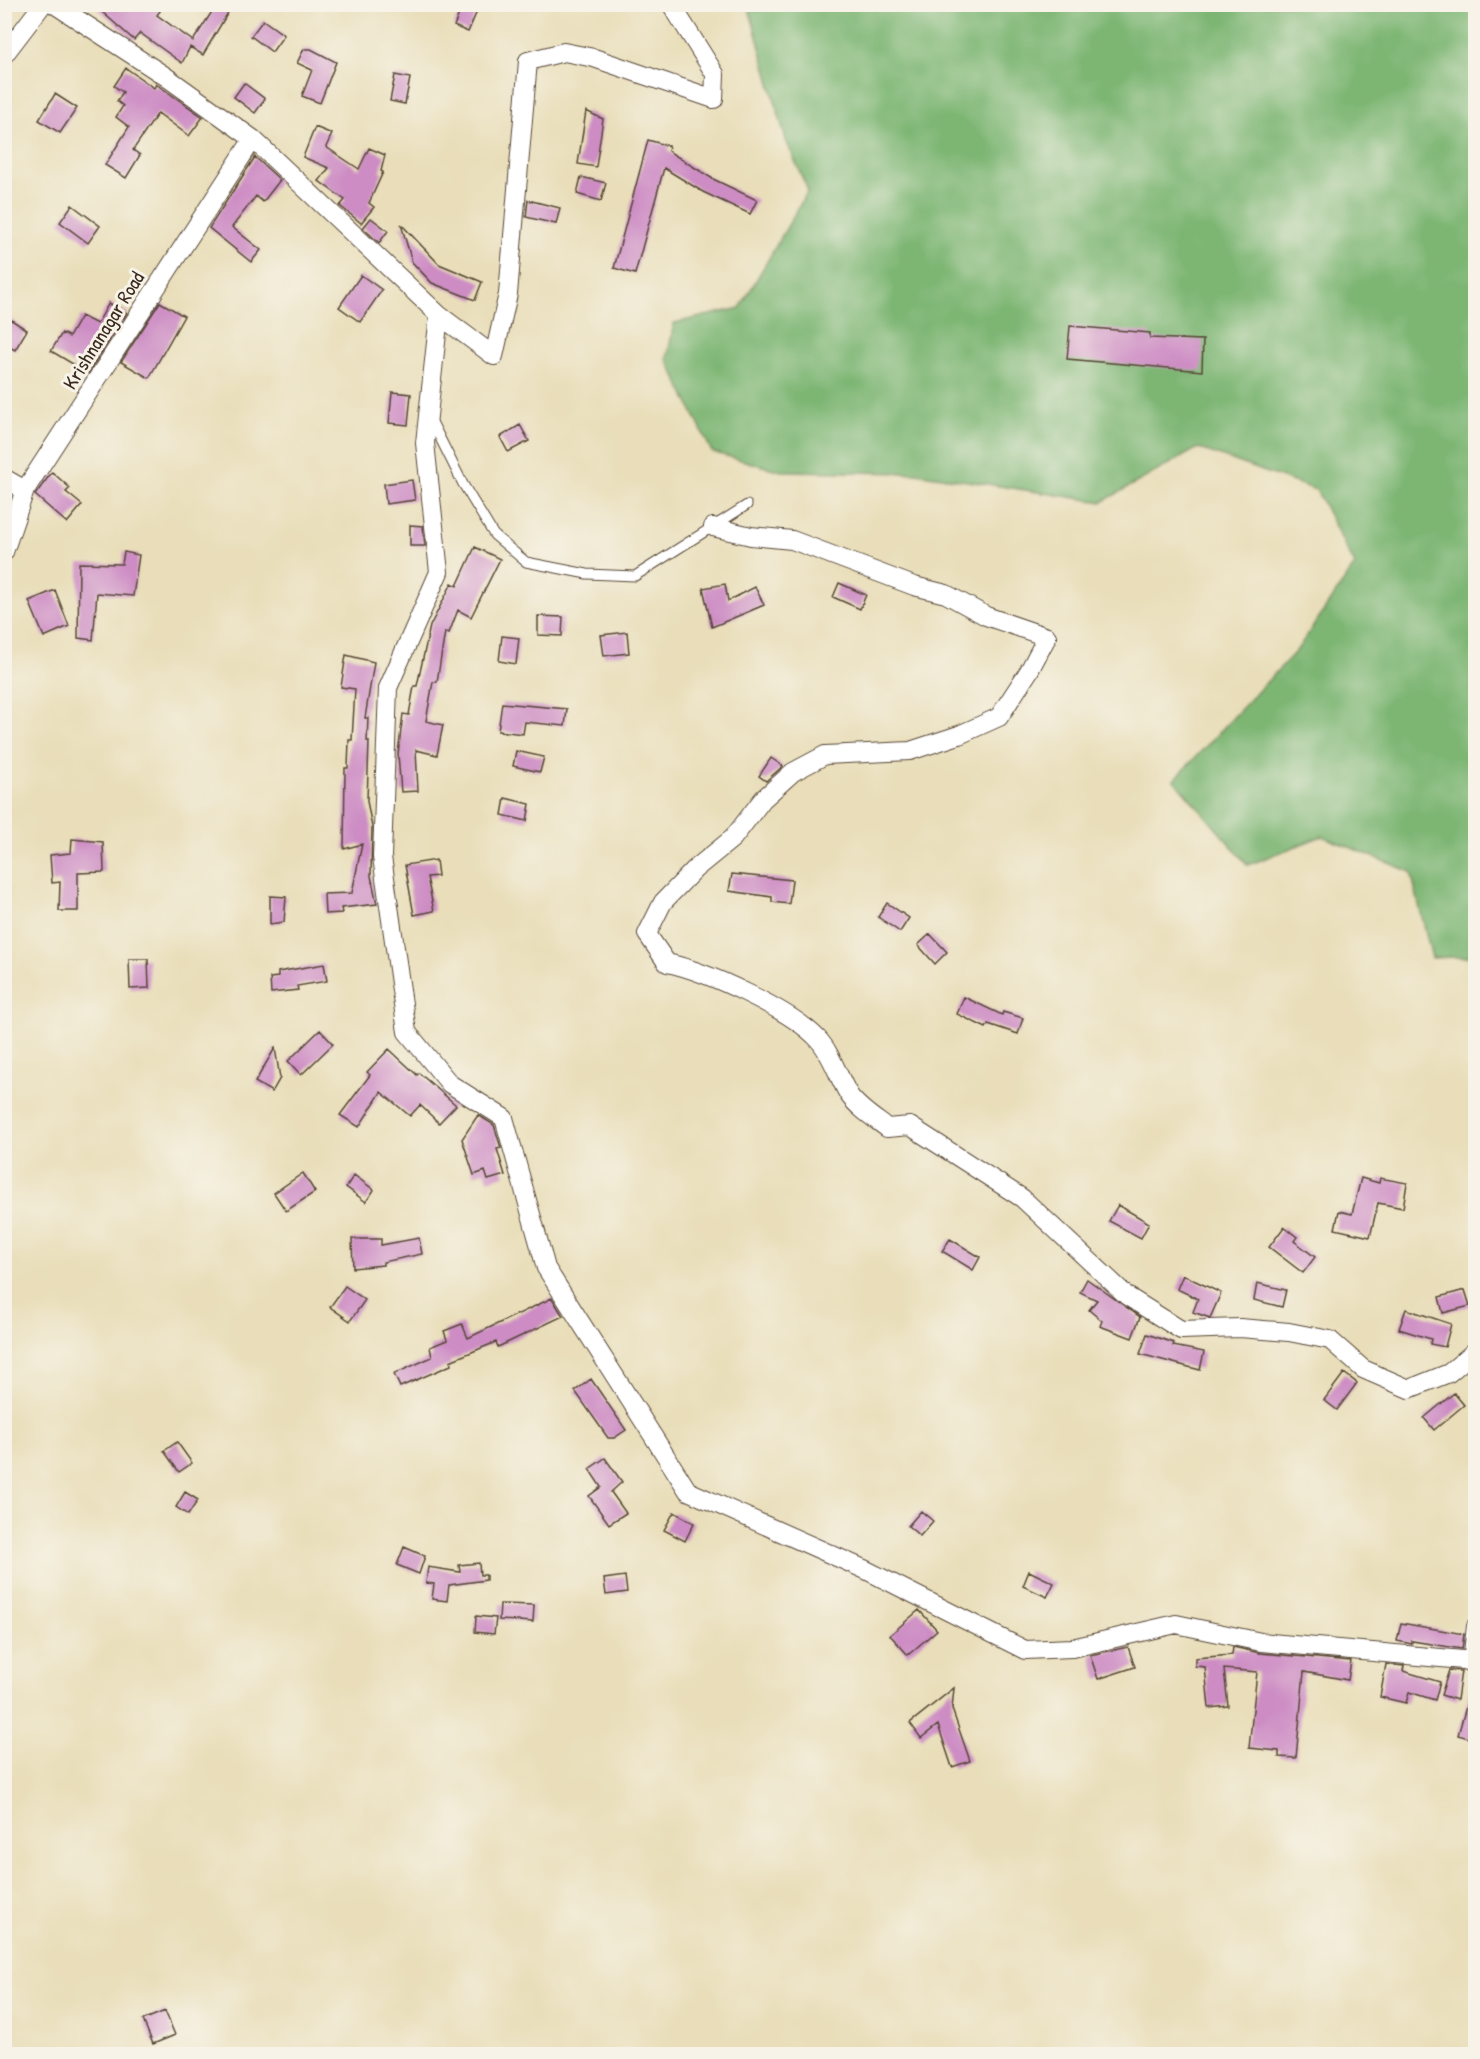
<svg xmlns="http://www.w3.org/2000/svg" width="1480" height="2059" font-family="'Patrick Hand',sans-serif">
  <style>
    .forest { fill: #7db673; stroke: #5c7048; stroke-width: 1.5 }
    .building { fill: #cd8dc4 }
    .lines { fill: none; stroke-linecap: round; stroke-linejoin: round }
    .service-casing { stroke: #554535; stroke-width: 11 }
    .minor-casing { stroke: #554535; stroke-width: 20 }
    .service { stroke: #fff; stroke-width: 9 }
    .minor { stroke: #fff; stroke-width: 18 }
    .labels { text-anchor: middle; dominant-baseline: central; stroke-width: 6; stroke-linejoin: round; paint-order: stroke }
    .street-label { font-size: 20px; fill: #3b2a1e; stroke: #f7f3e8 }
  </style>
  <rect width="100%" height="100%" fill="#f7f3e8"/>
  <filter id="ink" filterUnits="userSpaceOnUse"><feTurbulence type="fractalNoise" baseFrequency=".0167" numOctaves="2"/><feDisplacementMap in="SourceGraphic" scale="12" xChannelSelector="R" yChannelSelector="G"/><feConvolveMatrix kernelMatrix="1 2 1 2 8 2 1 2 1" color-interpolation-filters="sRGB"/></filter>
  <filter id="wash" filterUnits="userSpaceOnUse"><feTurbulence type="fractalNoise" baseFrequency=".008" numOctaves="4" result="noise"/><feDisplacementMap in="SourceGraphic" scale="24" xChannelSelector="R" yChannelSelector="G"/><feGaussianBlur stdDeviation="1.35" result="paint"/><feColorMatrix in="noise" values="0 0 0 0 0 0 0 0 0 0 0 0 0 0 0 0 0 1.4 0 .05"/><feComposite in="paint" operator="in"/></filter>
  <g filter="url(#wash)">
    <rect width="100%" height="100%" fill="#e9deb9"/>
    <!-- forest -->
    <path class="forest" d="M748 5H1475V956L1432 958 1411 872 1322 836 1248 865 1174 780 1297 650 1355 565 1316 490 1198 448 1102 502 916 473 781 471 712 452 667 359 674 323 740 308 808 191 786 140Z"/>
    <g id="blocks">
      <!-- building -->
      <path class="building" d="M93 4H118L126 11 132 4H165L157 15 193 41 217 4H233L203 55 190 47 182 63 140 33 134 40Z
        M463 4 478 9 468 32 454 26Z
        M263 20 284 35 272 52 251 36Z
        M304 49H311L336 62 320 103 302 96 312 70 297 63Z
        M126 68 154 88 156 84 203 117 189 136 158 113 133 150 140 155 126 178 105 165 129 127 116 117 123 106 117 101 123 92 114 86Z
        M395 75 410 78 405 104 390 101Z
        M244 83 265 99 255 113 234 97Z
        M55 94 77 108 60 133 39 120Z
        M586 111 603 119 596 167 578 164Z
        M315 127 332 134 326 147 359 169 369 148 385 155 381 171 383 172 369 203 374 207 361 223 340 206 345 200 319 181 329 168 303 157Z
        M648 140 669 146 668 151 713 179 757 200 750 214 703 192 664 168 635 274 614 268Z
        M255 157 280 180 263 202 256 196 232 227 261 250 251 262 209 228Z
        M581 177 606 183 601 201 577 194Z
        M528 200 560 208 556 224 526 217Z
        M72 205 100 226 88 243 60 222Z
        M371 218 388 231 379 243 363 228Z
        M401 224 439 264 482 282 475 300 432 283 412 262Z
        M361 275 382 290 360 322 339 307Z
        M160 302 184 316 149 378 121 362Z
        M109 303 127 313 88 373 51 351 62 333 69 337 81 316 97 324Z
        M10 319 27 330 15 350 4 344V329Z
        M1070 326 1150 333V338L1203 340 1202 371 1067 359Z
        M392 392 411 394 408 425 389 423Z
        M520 425 529 441 508 452 500 437Z
        M52 472 70 488 66 492 82 505 67 523 35 495Z
        M412 480 415 500 386 504 384 484Z
        M410 525 423 526 425 546H410Z
        M475 547 500 559 471 617 458 610 449 633 445 632 437 682H433L426 721 443 725 437 755 416 750 418 791 401 792 398 754 403 714 409 715 414 686H417L430 626 452 583 457 586Z
        M124 552 139 555 133 596 97 593 93 640 78 638 79 563 122 564Z
        M839 583 866 595 860 609 833 597Z
        M725 584 728 601 755 587 764 605 712 627 703 588Z
        M55 590 69 626 44 637 29 601Z
        M538 616 563 617 562 636 538 635Z
        M627 632 629 653 604 656 601 635Z
        M502 636 519 638 516 664 499 661Z
        M346 655 374 662 365 718H368L367 741H369L367 801 372 827 371 876 377 904 341 908 342 913 325 914 324 894 352 893 362 844 344 849 345 768H348L349 740H352L355 689 341 687Z
        M502 703 567 709 565 726 525 722 523 734 498 731Z
        M516 751 544 757 540 772 513 766Z
        M771 758 783 766 766 781 759 776Z
        M505 798 530 804 527 821 502 815Z
        M72 839 103 842 104 872 78 873V911H59L60 882 52 883 50 855 71 853Z
        M436 860 438 876 427 877 434 911 414 915 405 865Z
        M732 874 792 880 789 904 772 902V897L729 891Z
        M270 896 286 897 284 922 270 924Z
        M887 903 909 918 900 932 878 917Z
        M930 934 947 952 935 964 918 945Z
        M129 959H148L149 988 130 989Z
        M324 964 327 981 297 986 298 990 271 993 270 978 278 977V972Z
        M964 997 1002 1015 1003 1012 1023 1018 1018 1034 988 1024 986 1028 957 1014Z
        M320 1030 333 1044 301 1075 288 1061Z
        M275 1048 280 1078 272 1092 255 1082Z
        M389 1049 417 1075 419 1073 456 1105 439 1123 420 1105 410 1116 381 1092 359 1127 340 1115 370 1075 367 1072Z
        M478 1115 494 1125 501 1148 497 1149 505 1175 488 1180 485 1171 474 1175 462 1139Z
        M303 1173 315 1192 286 1211 274 1193Z
        M354 1175 374 1190 366 1202 346 1187Z
        M1361 1178 1379 1183 1380 1178 1407 1183 1403 1208 1378 1203 1370 1237 1335 1229 1339 1211 1352 1214Z
        M1118 1205 1149 1223 1141 1238 1109 1221Z
        M1284 1227 1297 1237 1294 1241 1315 1257 1303 1273 1269 1247Z
        M419 1238 422 1254 383 1262V1265L353 1268 352 1239H381V1245Z
        M950 1239 980 1257 973 1270 942 1251Z
        M1183 1275 1221 1293 1210 1318 1193 1312 1198 1299 1177 1289Z
        M1087 1279 1140 1317 1132 1338 1100 1326 1102 1321 1089 1310 1097 1300 1080 1292Z
        M1257 1283 1286 1290 1282 1307 1254 1300Z
        M345 1286 365 1300 350 1321 330 1307Z
        M1465 1290 1470 1306 1443 1313 1439 1297Z
        M552 1298 563 1316 498 1347 496 1342 450 1361 451 1365 400 1387 394 1374 432 1357 430 1347 447 1340 444 1331 462 1324 468 1338Z
        M1406 1309 1451 1324 1445 1347 1430 1344 1431 1339 1399 1329Z
        M1147 1334 1174 1343 1173 1346 1204 1352 1200 1370 1140 1354Z
        M1344 1373 1357 1383 1337 1410 1324 1400Z
        M591 1379 626 1430 614 1438H608L575 1391Z
        M1454 1393 1464 1405 1434 1430 1424 1418Z
        M177 1442 192 1463 179 1472 164 1451Z
        M605 1458 622 1482 611 1492 626 1513 609 1524 589 1496 601 1487 589 1469Z
        M185 1492 198 1500 188 1515 176 1507Z
        M921 1511 933 1521 920 1536 908 1526Z
        M674 1512 694 1523 685 1541 664 1530Z
        M404 1547 425 1556 419 1574 397 1565Z
        M479 1563 480 1575H486V1580L449 1585 447 1601 432 1599 434 1584 426 1583 428 1567 460 1572 459 1565Z
        M1029 1571 1054 1583 1047 1597 1023 1586Z
        M625 1576 627 1592 606 1595 604 1579Z
        M500 1604 534 1605 533 1622 499 1620Z
        M919 1610 937 1630 908 1655 890 1635Z
        M476 1616 496 1618 494 1634 475 1632Z
        M1401 1623 1464 1634 1462 1649 1412 1641V1644L1397 1641Z
        M1128 1647 1135 1667 1098 1679 1090 1655Z
        M1233 1647 1260 1653 1351 1661 1348 1680 1304 1672 1296 1758 1279 1757V1751L1249 1748 1257 1672 1224 1669 1228 1706 1209 1708 1205 1667 1195 1666V1658L1232 1655Z
        M1386 1664 1404 1666 1403 1671 1440 1682 1435 1700 1409 1692 1406 1703 1380 1697Z
        M1449 1670 1461 1671 1457 1700 1441 1695Z
        M954 1688 952 1709 970 1761 952 1767 938 1725 921 1738 910 1723Z
        M1471 1689 1476 1690V1740L1458 1735Z
        M165 2011 175 2035 153 2044 143 2020Z"/>
    </g>
  </g>
  <g filter="url(#ink)">
    <use href="#blocks" fill-opacity="0" stroke="#554535" stroke-width="1.5"/>
    <g class="lines">
      <!-- service casing -->
      <g class="service-casing">
        <path id="service" d="M430 418 463 484 494 535 526 562 587 574 635 576 747 505"/>
      </g>
      <!-- minor casing -->
      <g class="minor-casing">
        <path id="minor" d="M54 4 165 76 253 139 439 315 425 443 439 572 388 688 382 857 407 1032 450 1084 504 1118 546 1268 688 1491 866 1570 1025 1650 1072 1648 1176 1624 1261 1642 1463 1660 1476 1664
          M4 55 43 4
          M439 315 494 356 508 294 528 61 564 52 594 58 714 99 715 74 671 4
          M4 478 25 490
          M713 527 751 536 792 540 914 586 946 594 986 616 1047 637 1029 671 999 717 959 735 910 751 825 755 793 772 763 799 733 838 695 869 663 902 647 934 667 963C706 971 791 1010 818 1039 832 1054 838 1077 849 1095 858 1108 874 1118 887 1128L910 1126 1022 1198 1127 1296 1181 1330 1240 1328 1289 1332 1330 1340 1363 1369 1409 1389 1449 1373 1476 1350
          M4 552 25 490 253 139
          M1472 1663 1476 1626"/>
      </g>
      <!-- service -->
      <use href="#service" class="service"/>
      <!-- minor -->
      <use href="#minor" class="minor"/>
    </g>
  </g>
  <g class="labels">
    <!-- street labels -->
    <g class="street-label">
      <text transform="translate(103 330) rotate(-58)">Krishnanagar Road</text>
    </g>
  </g>
  <!-- margin -->
  <rect width="1480" height="2059" fill="none" stroke="#f7f3e8" stroke-width="24"/>
</svg>
